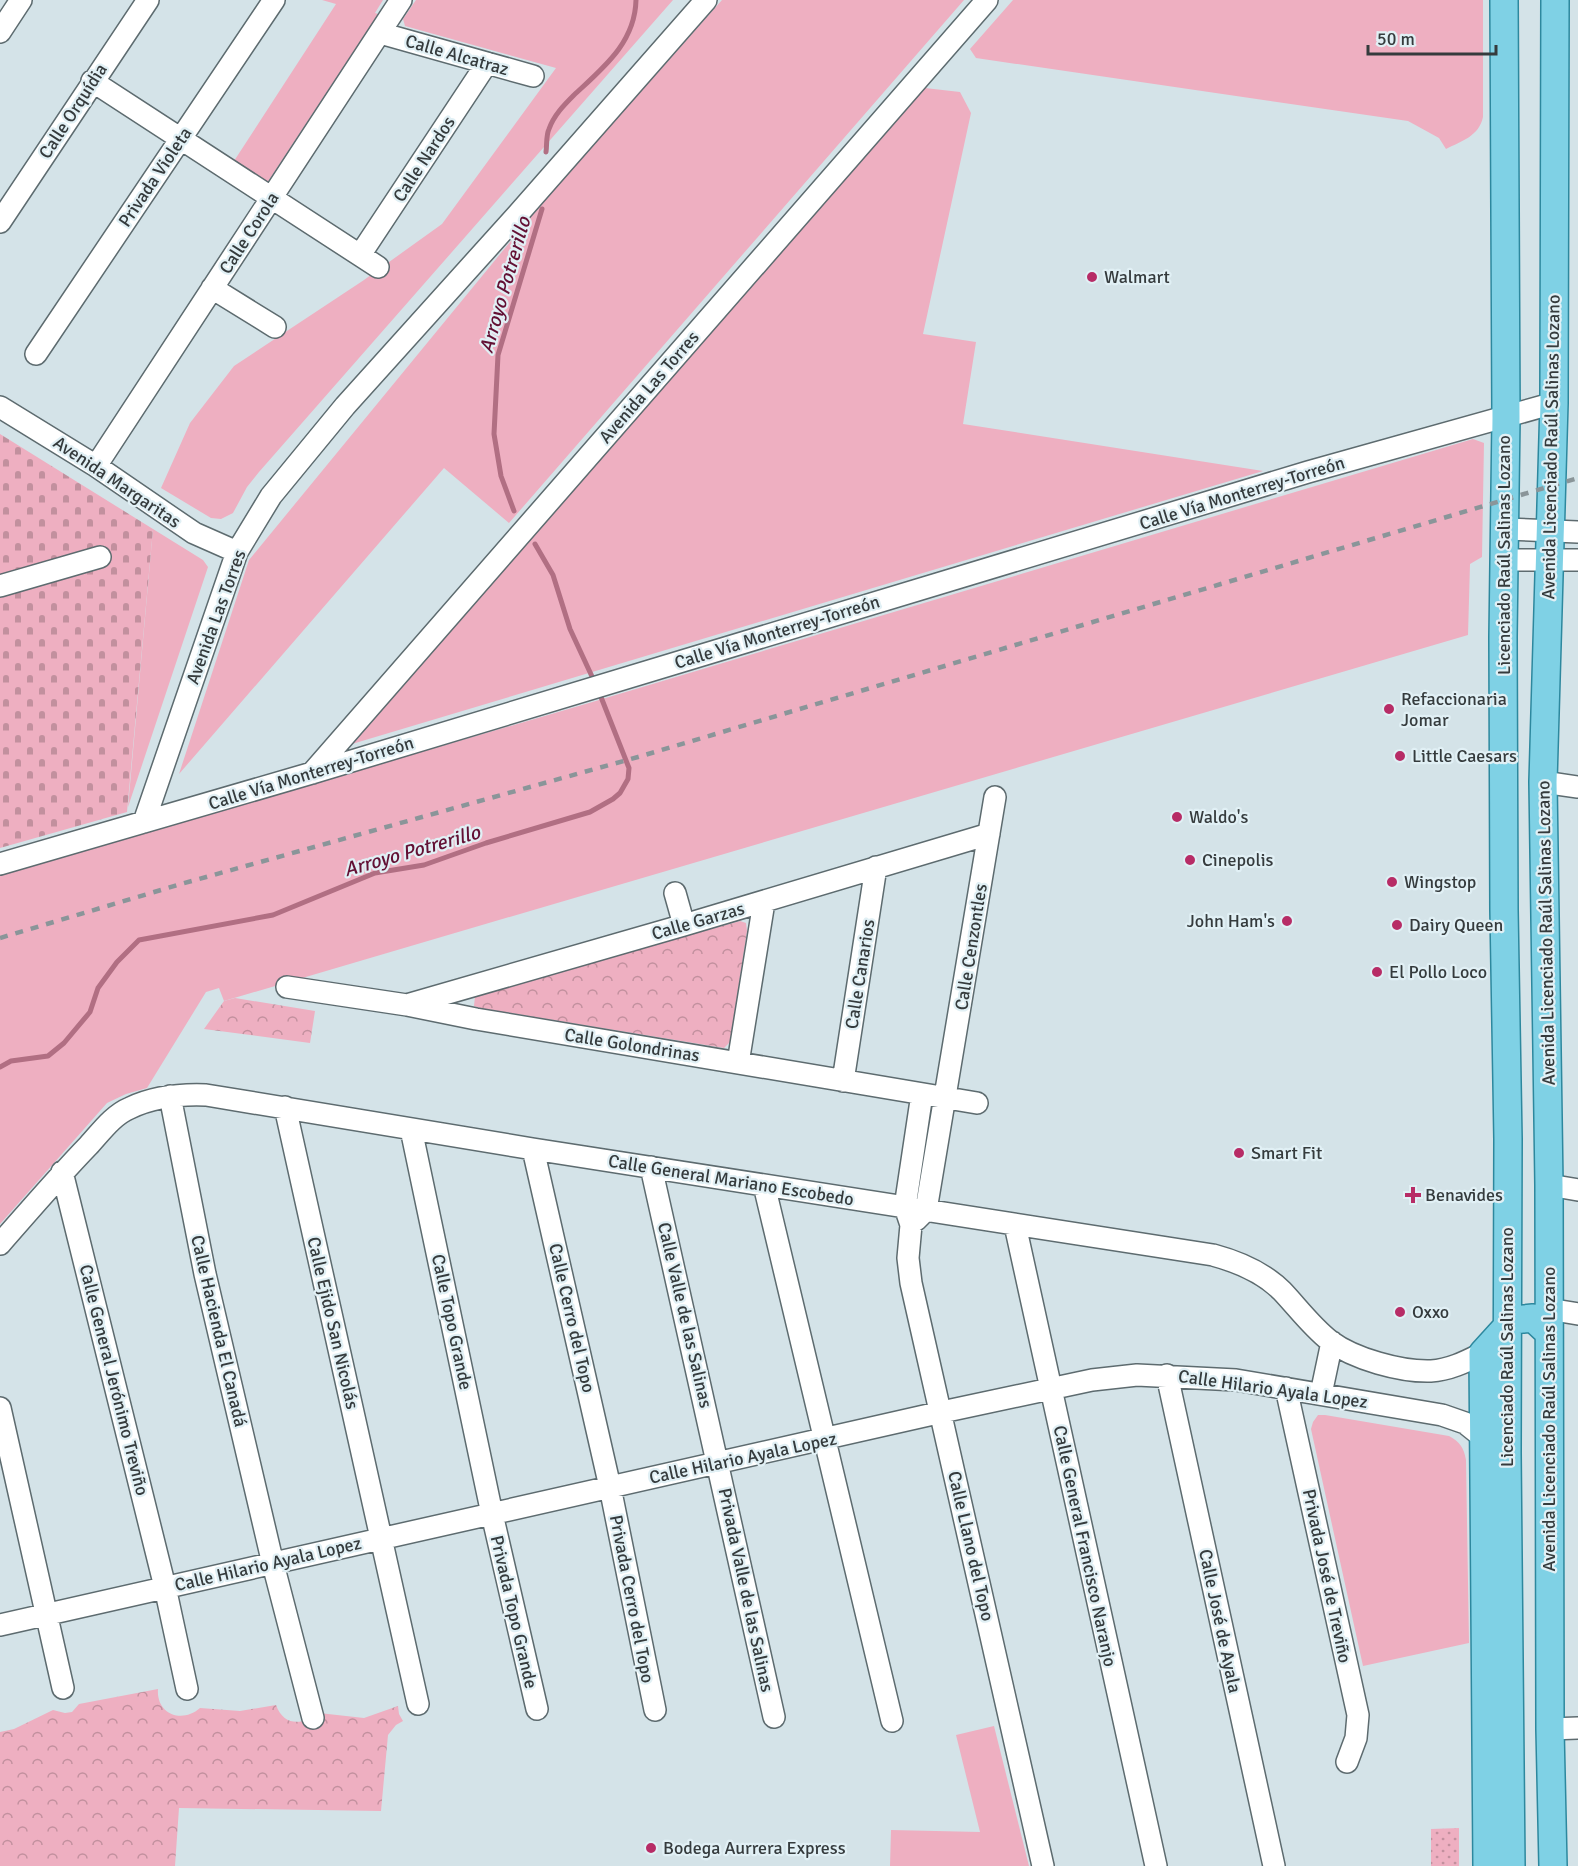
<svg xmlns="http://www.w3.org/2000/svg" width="1578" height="1866" font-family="Signika,sans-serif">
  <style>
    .grass { fill: #eeafc1 }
    .cemetery { fill: url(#cemetery-stones) }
    .park { fill: url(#park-crowns) }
    .garden { fill: url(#garden-dots) }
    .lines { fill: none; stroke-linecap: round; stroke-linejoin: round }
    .stream { stroke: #b16f83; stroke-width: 5 }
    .minor-casing { stroke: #5d6b6f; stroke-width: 24 }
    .major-casing { stroke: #2d889e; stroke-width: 30 }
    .minor { stroke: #fff; stroke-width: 21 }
    .major { stroke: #7fd1e5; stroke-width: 27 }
    .rail { stroke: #8a9599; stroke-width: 4.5; stroke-dasharray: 8 8; stroke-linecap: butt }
    .poi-dot { fill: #b72c66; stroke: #e1f0f5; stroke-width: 2 }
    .labels { text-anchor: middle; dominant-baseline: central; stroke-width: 4.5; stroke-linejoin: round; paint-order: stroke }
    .street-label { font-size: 18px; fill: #353b3d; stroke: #e1f0f5 }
    .poi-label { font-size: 18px; fill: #353b3d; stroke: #e1f0f5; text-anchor: start }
    .water-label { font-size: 20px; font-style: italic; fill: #631034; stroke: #e1f0f5 }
  </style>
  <defs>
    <pattern id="cemetery-stones" width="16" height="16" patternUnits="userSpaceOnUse" patternTransform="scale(1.5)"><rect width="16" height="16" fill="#eeafc1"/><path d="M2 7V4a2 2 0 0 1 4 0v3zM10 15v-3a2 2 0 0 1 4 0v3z" fill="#c2909e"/></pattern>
    <pattern id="park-crowns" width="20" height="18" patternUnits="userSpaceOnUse" patternTransform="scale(1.5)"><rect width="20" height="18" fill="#eeafc1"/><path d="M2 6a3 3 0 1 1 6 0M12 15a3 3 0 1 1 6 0" fill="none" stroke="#c2909e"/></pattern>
    <pattern id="garden-dots" width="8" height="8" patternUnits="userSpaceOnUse" patternTransform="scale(1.5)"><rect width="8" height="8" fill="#eeafc1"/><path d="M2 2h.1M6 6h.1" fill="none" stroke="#c2909e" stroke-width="1.8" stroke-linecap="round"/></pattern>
  </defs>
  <rect width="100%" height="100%" fill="#d4e3e8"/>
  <!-- grass -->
  <path class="grass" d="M322 0H383L375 13 378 14 267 183 234 161 336 4Z
    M416 0H673L259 472 247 487 233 513 221 519 211 518 161 488 190 423 234 366 364 280 442 224 556 68 405 26 403 19Z
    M722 0H964L509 523 444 468 179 774 249 560 542 203Z
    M1013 0H1483V117C1479 136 1462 141 1446 149L1439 138 1408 121 976 58 970 49Z
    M925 88 960 92 971 113 923 334 976 342 963 424 1263 471 352 744Z
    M1473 439 1484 443 1482 557 1470 564 1468 635 224 1001 219 988 206 992 147 1088 126 1094 107 1103 0 1224V875L589 703Z
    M153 529 203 560 208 567 128 807Z
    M1318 1415H1325L1449 1436C1460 1442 1464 1448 1466 1460L1469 1643 1363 1666 1311 1429 1313 1422Z
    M994 1726 1029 1866H890L891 1830 980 1832 956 1735Z"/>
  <!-- cemetery -->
  <path class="cemetery" d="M0 434 153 529 127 812 0 848Z"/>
  <!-- park -->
  <path class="park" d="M740 921 746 923 747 931 730 1042 724 1048 480 1008 474 1006 475 996 483 992Z
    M235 998 315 1011 310 1043 204 1029 224 1001Z
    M158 1689C156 1714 182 1724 200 1708L240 1711 276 1705C284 1727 303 1725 319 1713L364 1718 398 1706 399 1714 403 1721 396 1725 388 1735 381 1811 179 1808 175 1866H0V1732L14 1729 53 1710 65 1713 72 1712 79 1704Z"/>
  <!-- garden -->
  <path class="garden" d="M1459 1828V1866H1431V1829Z"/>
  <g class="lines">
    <!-- stream -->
    <path class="stream" d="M546 152C547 145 546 135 549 129 554 115 564 105 574 95 603 68 635 43 636 0
      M514 511 501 476 494 434 498 355 542 209
      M535 544 553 575 570 629 595 683
      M0 1067 11 1061 48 1056 64 1043 90 1012 98 988 117 962 139 940 273 915 375 873 424 865 486 843 590 812 613 799 620 793 628 779 629 768 599 692"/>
    <!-- minor casing -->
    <g class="minor-casing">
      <path id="minor" d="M0 32 21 0
        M380 33 533 76
        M92 81 378 267
        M0 222 148 0
        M360 255 487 63
        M212 288 275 327
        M36 354 274 0
        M0 407 96 466 194 533 237 552
        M96 466 401 0
        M1505 529 1578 532
        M1504 560H1578
        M0 586 100 557
        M312 773 987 0
        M1543 782 1578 787
        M144 822 237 552 271 496 345 406 518 214 706 0
        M0 864 312 773 1308 472 1554 403
        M675 893 684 925
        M287 987 407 1005 476 1019 977 1103
        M410 1004 684 925 989 834
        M738 1063 764 902
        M843 1081 876 867
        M922 1094 905 1207 911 1225 908 1258 911 1283 1043 1866
        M170 1096 205 1274 273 1564 313 1718
        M285 1107 418 1704
        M411 1129 492 1514 537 1709
        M533 1149 610 1487 655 1710
        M651 1167 774 1717
        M62 1172 165 1587 187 1689
        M764 1185 892 1721
        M1549 1185 1578 1190
        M916 1220 926 1210 995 797
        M1015 1225 1156 1866
        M0 1244C29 1211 58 1177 89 1145 101 1132 113 1115 130 1108 153 1097 180 1094 206 1095L533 1149 1213 1255C1239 1262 1263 1272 1282 1291 1298 1308 1312 1327 1330 1341 1354 1359 1401 1372 1431 1371 1450 1370 1467 1361 1483 1353
        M1548 1309 1578 1314
        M1167 1375 1274 1866
        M1286 1388 1358 1715 1356 1738 1347 1762
        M1321 1394 1332 1342
        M0 1408 63 1688
        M0 1625 942 1412 1092 1380 1137 1375 1236 1380 1442 1415 1465 1423 1485 1439
        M1550 1729 1578 1728"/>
    </g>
    <!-- major casing -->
    <g class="major-casing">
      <path id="major" d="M1504 0 1506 418 1503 637 1504 910 1508 1139 1507 1453 1511 1866
        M1487 1866 1483 1353 1513 1320 1533 1318 1548 1332
        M1553 1866 1550 1729 1549 1185 1543 782 1554 403 1555 0"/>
    </g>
    <!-- minor -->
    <use href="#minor" class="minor"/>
    <!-- major -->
    <use href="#major" class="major"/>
    <!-- rail -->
    <path class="rail" d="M0 938 181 884 638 757 1578 478"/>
  </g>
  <!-- markers -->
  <g class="poi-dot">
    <circle cx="1092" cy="277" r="6"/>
    <circle cx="1389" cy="709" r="6"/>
    <circle cx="1400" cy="756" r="6"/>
    <circle cx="1177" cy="817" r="6"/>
    <circle cx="1190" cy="860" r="6"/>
    <circle cx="1392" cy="882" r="6"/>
    <circle cx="1287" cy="921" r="6"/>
    <circle cx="1397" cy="925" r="6"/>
    <circle cx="1377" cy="972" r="6"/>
    <circle cx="1239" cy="1153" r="6"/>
    <path d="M1410 1186h6v6h6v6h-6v6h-6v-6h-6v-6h6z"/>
    <circle cx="1400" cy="1312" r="6"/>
    <circle cx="651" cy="1848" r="6"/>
  </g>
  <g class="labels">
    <!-- street labels -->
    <g class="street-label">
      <text transform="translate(457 55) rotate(16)">Calle Alcatraz</text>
      <text transform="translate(73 111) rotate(-57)">Calle Orquídia</text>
      <text transform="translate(424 159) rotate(-57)">Calle Nardos</text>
      <text transform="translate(155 177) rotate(-56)">Privada Violeta</text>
      <text transform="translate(249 233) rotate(-57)">Calle Corola</text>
      <text transform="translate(649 387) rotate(-49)">Avenida Las Torres</text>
      <text transform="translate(1551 447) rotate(-89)">Avenida Licenciado Raúl Salinas Lozano</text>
      <text transform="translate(117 482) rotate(34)">Avenida Margaritas</text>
      <text transform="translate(1242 493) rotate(-17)">Calle Vía Monterrey-Torreón</text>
      <text transform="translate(1504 555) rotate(-90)">Licenciado Raúl Salinas Lozano</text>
      <text transform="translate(216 617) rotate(-70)">Avenida Las Torres</text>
      <text transform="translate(777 632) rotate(-17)">Calle Vía Monterrey-Torreón</text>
      <text transform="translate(311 773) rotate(-17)">Calle Vía Monterrey-Torreón</text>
      <text transform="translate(698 921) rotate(-16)">Calle Garzas</text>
      <text transform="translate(1546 933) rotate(-91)">Avenida Licenciado Raúl Salinas Lozano</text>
      <text transform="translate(971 947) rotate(-81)">Calle Cenzontles</text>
      <text transform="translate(860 974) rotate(-81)">Calle Canarios</text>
      <text transform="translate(632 1045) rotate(9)">Calle Golondrinas</text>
      <text transform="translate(731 1180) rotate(9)">Calle General Mariano Escobedo</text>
      <text transform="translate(685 1315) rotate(77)">Calle Valle de las Salinas</text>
      <text transform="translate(572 1318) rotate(77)">Calle Cerro del Topo</text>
      <text transform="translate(452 1322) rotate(78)">Calle Topo Grande</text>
      <text transform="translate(333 1323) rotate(77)">Calle Ejido San Nicolás</text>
      <text transform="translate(219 1331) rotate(77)">Calle Hacienda El Canadá</text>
      <text transform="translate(1507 1347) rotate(-90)">Licenciado Raúl Salinas Lozano</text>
      <text transform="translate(114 1380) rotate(76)">Calle General Jerónimo Treviño</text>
      <text transform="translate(1273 1389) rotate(8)">Calle Hilario Ayala Lopez</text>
      <text transform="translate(1549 1419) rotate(-90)">Avenida Licenciado Raúl Salinas Lozano</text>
      <text transform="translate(743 1458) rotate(-12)">Calle Hilario Ayala Lopez</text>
      <text transform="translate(971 1546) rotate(77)">Calle Llano del Topo</text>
      <text transform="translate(1085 1546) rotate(78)">Calle General Francisco Naranjo</text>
      <text transform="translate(268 1564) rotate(-13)">Calle Hilario Ayala Lopez</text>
      <text transform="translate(1327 1576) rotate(78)">Privada José de Treviño</text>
      <text transform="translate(746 1590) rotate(78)">Privada Valle de las Salinas</text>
      <text transform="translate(632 1599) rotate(79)">Privada Cerro del Topo</text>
      <text transform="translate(514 1612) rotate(77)">Privada Topo Grande</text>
      <text transform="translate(1220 1621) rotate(78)">Calle José de Ayala</text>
    </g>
    <!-- poi labels -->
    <g class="poi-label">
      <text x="1104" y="277">Walmart</text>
      <text x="1401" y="699">Refaccionaria<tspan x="1401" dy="21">Jomar</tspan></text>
      <text x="1412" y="756">Little Caesars</text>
      <text x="1189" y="817">Waldo's</text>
      <text x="1202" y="860">Cinepolis</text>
      <text x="1404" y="882">Wingstop</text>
      <text x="1275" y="921" text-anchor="end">John Ham's</text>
      <text x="1409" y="925">Dairy Queen</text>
      <text x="1389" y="972">El Pollo Loco</text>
      <text x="1251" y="1153">Smart Fit</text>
      <text x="1425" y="1195">Benavides</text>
      <text x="1412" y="1312">Oxxo</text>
      <text x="663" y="1848">Bodega Aurrera Express</text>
    </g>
    <!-- water labels -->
    <g class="water-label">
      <text transform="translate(505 285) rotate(-74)">Arroyo Potrerillo</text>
      <text transform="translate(412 851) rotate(-16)">Arroyo Potrerillo</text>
    </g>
  </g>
  <!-- scale -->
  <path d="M1368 45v9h128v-9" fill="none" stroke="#353b3d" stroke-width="3"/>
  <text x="1377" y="45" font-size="18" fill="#353b3d" stroke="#e1f0f5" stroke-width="4.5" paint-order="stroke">50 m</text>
</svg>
